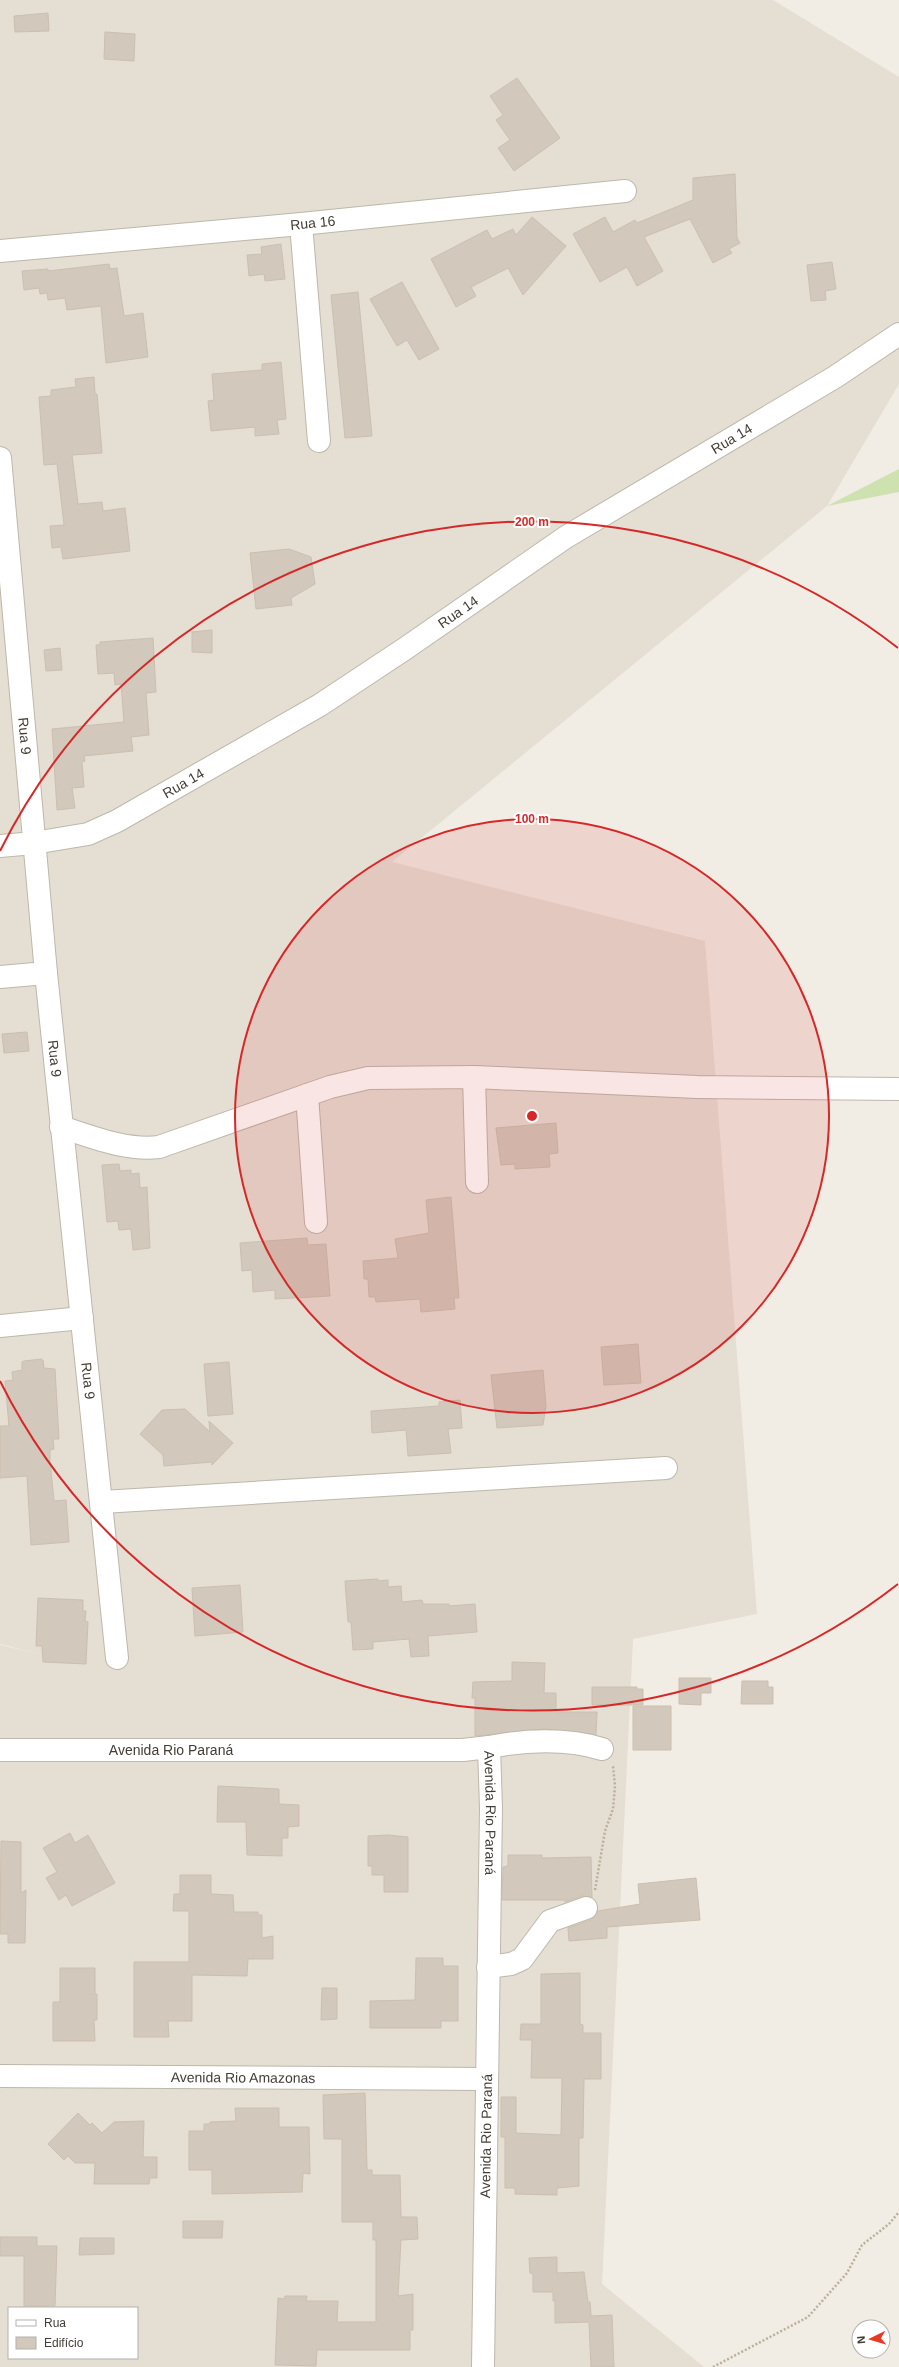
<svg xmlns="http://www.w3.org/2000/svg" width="899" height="2367" font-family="Arial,sans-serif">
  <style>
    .residential { fill: #e4ded3; fill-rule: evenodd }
    .green { fill: #cee2b0 }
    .building { fill: #d2c8bb; stroke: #ccbfaf }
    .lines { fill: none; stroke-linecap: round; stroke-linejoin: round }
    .minor-casing { stroke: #beb7ab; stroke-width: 24 }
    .path { stroke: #bcaf9a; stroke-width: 2.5; stroke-dasharray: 2 2; stroke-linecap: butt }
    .minor { stroke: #fff; stroke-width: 22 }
    .ring { fill: none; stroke: #d62828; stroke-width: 2 }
    .labels { text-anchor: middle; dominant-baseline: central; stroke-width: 4; stroke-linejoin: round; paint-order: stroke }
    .street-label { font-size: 14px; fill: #433d35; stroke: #fff }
    .centre { fill: #d62828; stroke: #fff; stroke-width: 2 }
    .ring-label { font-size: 12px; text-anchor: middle; font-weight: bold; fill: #d62828; stroke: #fff; stroke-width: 4; stroke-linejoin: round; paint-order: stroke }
  </style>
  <rect width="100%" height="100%" fill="#f1ede5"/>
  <!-- residential -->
  <path class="residential" d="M0 0H773L899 77V384L827 506 392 862 705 941 757 1614 633 1639 602 2284 704 2367H0V1645L39 1654 0 1644ZM9 2308H137V2358H9Z"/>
  <!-- green -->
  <path class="green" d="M899 469V492L827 506Z"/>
  <!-- building -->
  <path class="building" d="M48 13 49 31 15 32 14 16Z
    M105 32 135 34 134 61 104 59Z
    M517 78 560 138 514 171 498 148 510 140 496 120 503 115 490 96Z
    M735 174 737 238 740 243 729 249 732 253 713 263 690 219 644 237 663 271 637 286 627 267 600 282 573 234 605 217 613 232 635 220 637 223 693 200V178Z
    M532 217 566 246 523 295 508 268 471 287 476 296 456 307 431 259 487 230 492 239 513 229 516 235Z
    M281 244 285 279 265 281 264 274 249 276 247 255 262 254 261 247Z
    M832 262 836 289 825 291 826 300 811 301 807 265Z
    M109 264 110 269 117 268 124 316 143 313 148 357 106 363 101 306 67 310 65 298 48 300 47 293 40 294 39 288 24 290 22 271 48 269V271Z
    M402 282 439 349 419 360 407 340 397 346 370 299Z
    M358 292 372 436 345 438 331 295Z
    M281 362 286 419 277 420 279 434 255 436V427L211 431 208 401 214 400 212 374 262 370V364Z
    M94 377 95 394H97L102 453 72 455 78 504 102 502 103 511 125 508 130 551 63 559 61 547 52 548 50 526 64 525 57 464 44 465 39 397 51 396V390L76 387 75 379Z
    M289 549 311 557 315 584 291 598 292 605 256 609 250 553Z
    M212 630V653L192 652V632Z
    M153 638 156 692 146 693 149 735 131 737 133 751 84 756 85 761 82 762 84 787 72 788 75 808 57 810 52 729 124 722 121 684 115 685 114 673 98 674 96 645H100V642Z
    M60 648 62 670 46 671 44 650Z
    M27 1032 29 1051 4 1053 2 1034Z
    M556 1123 558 1153 549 1154 550 1167 515 1169V1164L501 1165 496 1128Z
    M119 1164 120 1171 131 1170V1174L139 1173 140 1188 147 1187 150 1248 133 1250 131 1229 119 1230 118 1221 107 1222 102 1165Z
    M451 1197 459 1298H454L455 1309 421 1312 420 1299 376 1302 375 1297H369L368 1279H364L363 1261 398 1258 395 1239 429 1233 426 1200Z
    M307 1238 308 1245 326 1244 330 1296 275 1299V1290L253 1292 252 1270 242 1271 240 1243Z
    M638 1344 641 1383 604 1385 601 1347Z
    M41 1359 43 1360 44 1368 55 1369 59 1439H53L54 1449 50 1450V1461L54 1501 66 1500 69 1542 31 1545 27 1476 0 1478V1426H9L5 1381 13 1380 12 1372 22 1370V1362L24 1361Z
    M229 1362 233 1414 208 1416 204 1364Z
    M543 1370 546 1406 543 1425 497 1428 491 1375Z
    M460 1400 462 1428 448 1429 451 1453 408 1456 406 1430 372 1433 371 1411 439 1406V1402Z
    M185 1409 210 1432 209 1421 233 1443 212 1465V1462L164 1466 163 1455 140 1434 162 1410Z
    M378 1579V1581L388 1580V1587L401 1586 402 1602 422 1600 423 1604H449V1606L475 1604 477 1632 428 1636 429 1656 411 1657 409 1639 373 1642V1649L353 1650 351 1622H348L345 1581Z
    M240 1585 243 1632 195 1636 192 1588Z
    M38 1598 83 1600V1611H86L85 1621 88 1622 86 1664 43 1662 42 1646H36Z
    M512 1662 545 1663 544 1693H556V1712H597L596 1735 545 1729 475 1736V1698H472L473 1682 512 1681Z
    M679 1678H711V1693H701V1705L679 1704Z
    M742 1681H768V1687H773V1704H741Z
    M592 1687H637V1689H643V1705H592Z
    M633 1706H671V1750H633Z
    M218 1786 279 1789V1804L299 1805V1826L288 1827V1838H282V1856L247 1855 246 1822H217Z
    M70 1833 75 1843 88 1835 115 1883 72 1906 66 1895 59 1900 46 1878 57 1872 43 1848Z
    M388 1835 408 1837V1892H384V1875H372V1866H368V1836Z
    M1 1841 21 1842V1893L26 1890 25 1943H8V1934H0Z
    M508 1855H542V1858L591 1857 592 1898 582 1896 565 1902V1900H502L503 1867 508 1866Z
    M180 1875H211V1894L233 1895 234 1912H258V1915H262V1938L273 1936V1959H248L247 1976 192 1975V2021H168L169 2037H134V1962H189V1911H173L174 1894H180Z
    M696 1878 700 1920 607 1927V1938L569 1941 568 1928 591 1920 598 1911 640 1904 638 1884Z
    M416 1958H443V1966H458V2021H441V2028H370V2001L415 2000Z
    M60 1968H95V1994H97V2020H94L95 2041H53V2002H60Z
    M580 1973V2024L583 2025V2033H601V2079H584L583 2138H579V2186L557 2188V2195L515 2194V2188H505V2137H501V2097H516V2133L561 2135 562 2078H531L532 2040H520L521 2024H541V1974Z
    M322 1988H337V2019L321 2020Z
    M365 2093 367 2170H372V2175H400L401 2217H417L418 2239 401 2240 398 2296 413 2294V2330H410V2350H317L316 2366 275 2365 278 2298 284 2299 285 2296H307L306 2301H338L337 2322H376V2240H373V2222H342V2139H324L323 2095Z
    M235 2108H279V2127H309L310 2174 303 2173 302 2192 212 2194V2170H189V2131H204V2124H210V2122L236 2121Z
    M78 2113 90 2125 92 2123 102 2133 114 2122 144 2121 143 2157H157V2178H150L149 2184H94L95 2163H75L68 2156 64 2160 48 2144Z
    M183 2221H223L222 2238H183Z
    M0 2237H37V2246H57L55 2306H24V2256H0Z
    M80 2238H114V2254L79 2255Z
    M557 2257V2273L584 2272 588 2302H590L591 2316 612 2315 614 2367H591L589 2322 555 2323V2301H553V2292H533V2274L530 2273 529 2258Z"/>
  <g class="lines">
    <!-- minor casing -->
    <g class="minor-casing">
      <g id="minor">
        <path d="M301 224 319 441"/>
        <path id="s1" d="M0 251 301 224 625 191"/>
        <path id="s2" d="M0 458 46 973 117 1658"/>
        <path id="s3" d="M0 846 34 843 88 834 117 821 320 705 406 648 566 537 835 377 899 334"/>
        <path d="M0 977 46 973"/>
        <path d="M474 1077 477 1182"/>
        <path d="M307 1095 316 1222"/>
        <path d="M61 1127C93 1137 126 1151 159 1147L330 1087 368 1078 474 1077 697 1087 899 1089"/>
        <path d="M0 1326 82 1318"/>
        <path d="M102 1502 666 1468"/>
        <path d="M489 1747C524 1740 567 1738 602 1749"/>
        <path id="s4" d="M0 1750H463L489 1747 491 1808 483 2367"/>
        <path d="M488 1967 511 1964 522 1959 550 1921 586 1908"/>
        <path id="s5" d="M0 2076 487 2079"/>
      </g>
    </g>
    <!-- path -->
    <path class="path" d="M595 1890 605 1831 613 1809 615 1786 613 1766
      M713 2367 808 2317 847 2273 862 2245 889 2224 899 2212"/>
    <!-- minor -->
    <use href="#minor" class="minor"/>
  </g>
  <!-- distance rings -->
  <circle cx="532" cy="1116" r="297" fill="#d62828" fill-opacity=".12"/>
  <g class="ring">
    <circle cx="532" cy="1116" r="297"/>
    <path d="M898 1584A594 594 0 0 1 0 1381M0 851A594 594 0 0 1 898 648"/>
  </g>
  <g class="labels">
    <!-- street labels -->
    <g class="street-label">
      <text stroke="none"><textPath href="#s1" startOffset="314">Rua 16</textPath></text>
      <text stroke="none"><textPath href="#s3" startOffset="845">Rua 14</textPath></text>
      <text stroke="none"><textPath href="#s3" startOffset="521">Rua 14</textPath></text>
      <text stroke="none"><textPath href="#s2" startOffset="279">Rua 9</textPath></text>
      <text stroke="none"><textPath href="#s3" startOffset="197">Rua 14</textPath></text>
      <text stroke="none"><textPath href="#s2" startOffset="603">Rua 9</textPath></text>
      <text stroke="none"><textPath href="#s2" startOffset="927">Rua 9</textPath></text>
      <text stroke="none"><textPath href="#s4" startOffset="171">Avenida Rio Paraná</textPath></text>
      <text stroke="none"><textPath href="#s4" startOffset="555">Avenida Rio Paraná</textPath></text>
      <text stroke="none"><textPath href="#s5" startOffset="243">Avenida Rio Amazonas</textPath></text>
      <text transform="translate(486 2136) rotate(-89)">Avenida Rio Paraná</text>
    </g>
  </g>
  <circle cx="532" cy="1116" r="6" class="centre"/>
  <g class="ring-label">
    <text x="532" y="526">200 m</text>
    <text x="532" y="823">100 m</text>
  </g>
  <!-- legend -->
  <rect x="8" y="2307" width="130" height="52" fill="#ffffff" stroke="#b4b1ae"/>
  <rect x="16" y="2320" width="20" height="6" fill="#ffffff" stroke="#b4b1ae"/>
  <text x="44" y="2327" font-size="12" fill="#433d35">Rua</text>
  <rect x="16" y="2337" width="20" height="12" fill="#d2c8bb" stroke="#b4b1ae"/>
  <text x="44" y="2347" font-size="12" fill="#433d35">Edifício</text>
  <!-- north arrow -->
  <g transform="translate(871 2339) rotate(265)"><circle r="19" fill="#ffffff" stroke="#b4b1ae"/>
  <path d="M0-3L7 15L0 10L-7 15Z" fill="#e93923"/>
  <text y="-6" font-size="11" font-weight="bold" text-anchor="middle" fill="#433d35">N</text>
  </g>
</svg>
